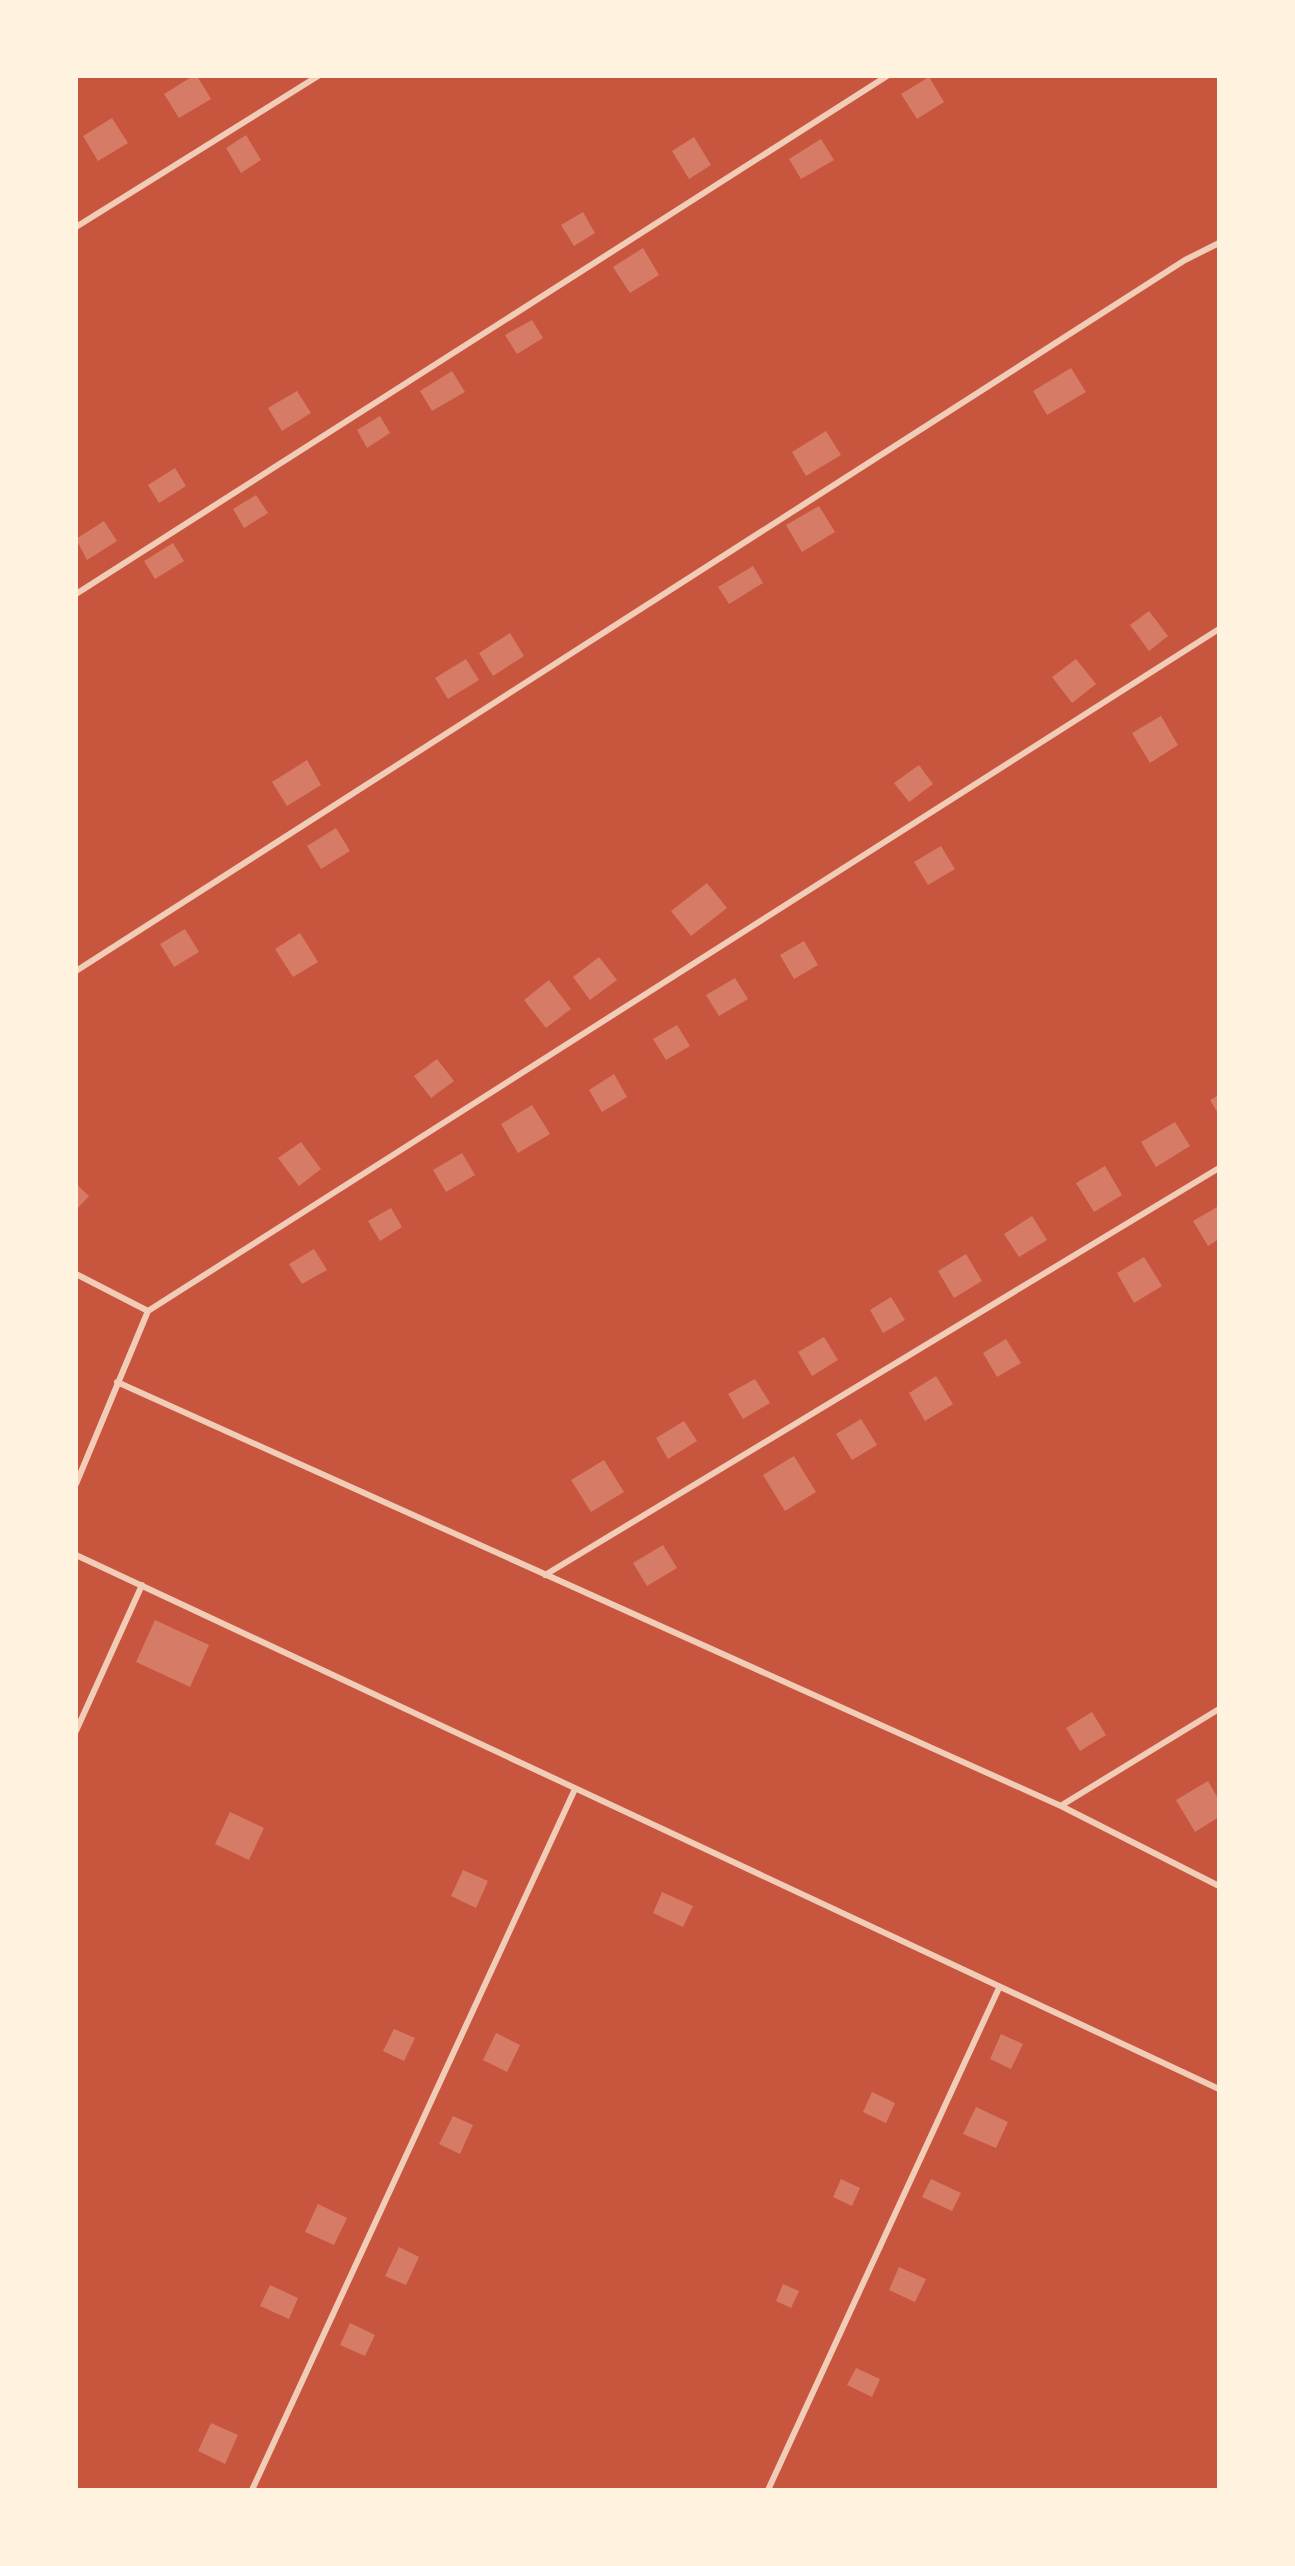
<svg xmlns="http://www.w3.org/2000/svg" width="1295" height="2566" font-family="Montserrat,sans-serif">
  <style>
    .building { fill: #d67c66 }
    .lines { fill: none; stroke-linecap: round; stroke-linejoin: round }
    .service { stroke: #f1ccb7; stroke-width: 6 }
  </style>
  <rect width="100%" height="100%" fill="#c8553d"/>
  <!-- building -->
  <path class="building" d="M193 76H197L211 99 179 118 164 94Z
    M929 77 944 102 917 119 901 94Z
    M112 118 128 143 98 161 83 136Z
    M246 135 261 160 241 173 226 148Z
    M694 137 711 165 689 179 672 151Z
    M821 139 834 160 801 179 789 159Z
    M583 212 595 233 574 246 561 225Z
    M643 248 659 275 630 293 613 267Z
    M532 320 543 338 517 354 505 335Z
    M1071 368 1086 392 1047 415 1033 391Z
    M452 371 465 392 432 411 420 391Z
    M297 391 311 413 282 431 268 408Z
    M380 416 390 433 367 448 357 430Z
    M826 431 841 455 806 476 792 452Z
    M175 468 186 486 159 503 148 485Z
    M256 495 268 513 244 528 233 509Z
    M819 506 835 532 802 552 786 525Z
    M104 521 117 541 87 560 76 539Z
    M173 543 184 561 155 579 144 561Z
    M753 566 763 583 729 604 718 587Z
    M1149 611 1168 636 1149 651 1130 625Z
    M510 633 524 656 493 676 479 653Z
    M466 659 479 680 448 699 435 678Z
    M1076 659 1096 684 1072 703 1052 677Z
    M1161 716 1178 745 1150 763 1132 733Z
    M307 760 321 785 287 806 272 782Z
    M919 765 933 784 909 802 894 783Z
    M336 828 350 851 321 869 307 846Z
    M941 846 955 869 928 885 914 862Z
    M707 883 727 908 691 936 671 911Z
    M185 929 199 952 174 967 160 944Z
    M300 933 318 962 293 977 275 949Z
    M804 941 818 965 794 979 780 955Z
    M599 957 617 980 590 1000 573 977Z
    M735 978 748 999 719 1016 706 995Z
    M549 980 571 1009 546 1028 524 1000Z
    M677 1025 690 1046 666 1060 653 1039Z
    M437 1059 454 1081 431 1098 414 1076Z
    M614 1074 627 1097 602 1112 589 1090Z
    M1219 1095V1115L1210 1100Z
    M532 1105 550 1134 518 1153 501 1124Z
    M1175 1122 1190 1146 1156 1167 1141 1142Z
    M301 1142 321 1169 299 1186 278 1158Z
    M462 1153 475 1175 446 1192 433 1170Z
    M1105 1166 1122 1195 1094 1212 1076 1183Z
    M76 1184 89 1196 76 1210Z
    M1217 1207 1219 1239 1208 1246 1193 1221Z
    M391 1208 402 1227 380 1241 368 1221Z
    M1032 1216 1047 1240 1019 1257 1004 1234Z
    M314 1249 327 1270 302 1284 289 1264Z
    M966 1254 982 1281 954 1298 938 1271Z
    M1144 1257 1162 1286 1134 1303 1117 1273Z
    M891 1297 905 1320 883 1333 870 1310Z
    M824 1337 838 1360 812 1376 798 1352Z
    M1006 1339 1021 1363 997 1377 983 1353Z
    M936 1376 953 1404 925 1421 909 1393Z
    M755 1379 770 1403 743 1419 728 1394Z
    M861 1419 877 1445 852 1460 836 1434Z
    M684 1421 697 1441 668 1459 656 1438Z
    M794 1456 816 1492 785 1511 763 1475Z
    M604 1460 624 1492 591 1512 571 1480Z
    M663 1545 677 1568 647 1586 633 1563Z
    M155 1620 209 1645 190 1687 136 1662Z
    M1092 1712 1106 1735 1080 1751 1066 1728Z
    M1208 1781 1219 1800V1817L1195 1832 1176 1800Z
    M230 1812 264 1828 249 1860 215 1844Z
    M463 1870 488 1881 476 1908 451 1896Z
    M662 1892 693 1906 683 1927 653 1913Z
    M394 2029 415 2038 404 2061 383 2051Z
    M496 2033 520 2045 507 2072 483 2060Z
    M1001 2034 1023 2044 1011 2069 990 2059Z
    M872 2092 895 2103 886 2123 863 2112Z
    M976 2107 1008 2122 996 2148 963 2134Z
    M453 2116 473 2125 460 2154 439 2144Z
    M841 2179 860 2188 852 2206 833 2197Z
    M931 2179 961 2193 952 2211 922 2197Z
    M318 2204 347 2218 334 2245 305 2232Z
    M399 2247 419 2257 406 2285 385 2276Z
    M899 2267 926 2279 915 2302 889 2290Z
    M783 2284 799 2291 791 2308 776 2301Z
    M270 2285 298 2298 289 2319 260 2306Z
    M350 2323 375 2335 365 2356 340 2345Z
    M856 2368 880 2379 872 2397 847 2385Z
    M211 2423 238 2435 225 2464 198 2451Z"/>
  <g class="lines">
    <!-- service -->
    <path class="service" d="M76 227 318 76
      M76 594 887 76
      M76 971 1185 260 1219 243
      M76 1274 148 1311
      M117 1382 1061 1806 1219 1886
      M76 1484 148 1311 1219 629
      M76 1555 1219 2089
      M545 1575 1219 1168
      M76 1731 142 1585
      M1062 1805 1219 1709
      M252 2490 575 1789
      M768 2490 999 1988"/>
  </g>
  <!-- border -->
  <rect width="1295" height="2566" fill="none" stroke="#fff3e0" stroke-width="156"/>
</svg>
